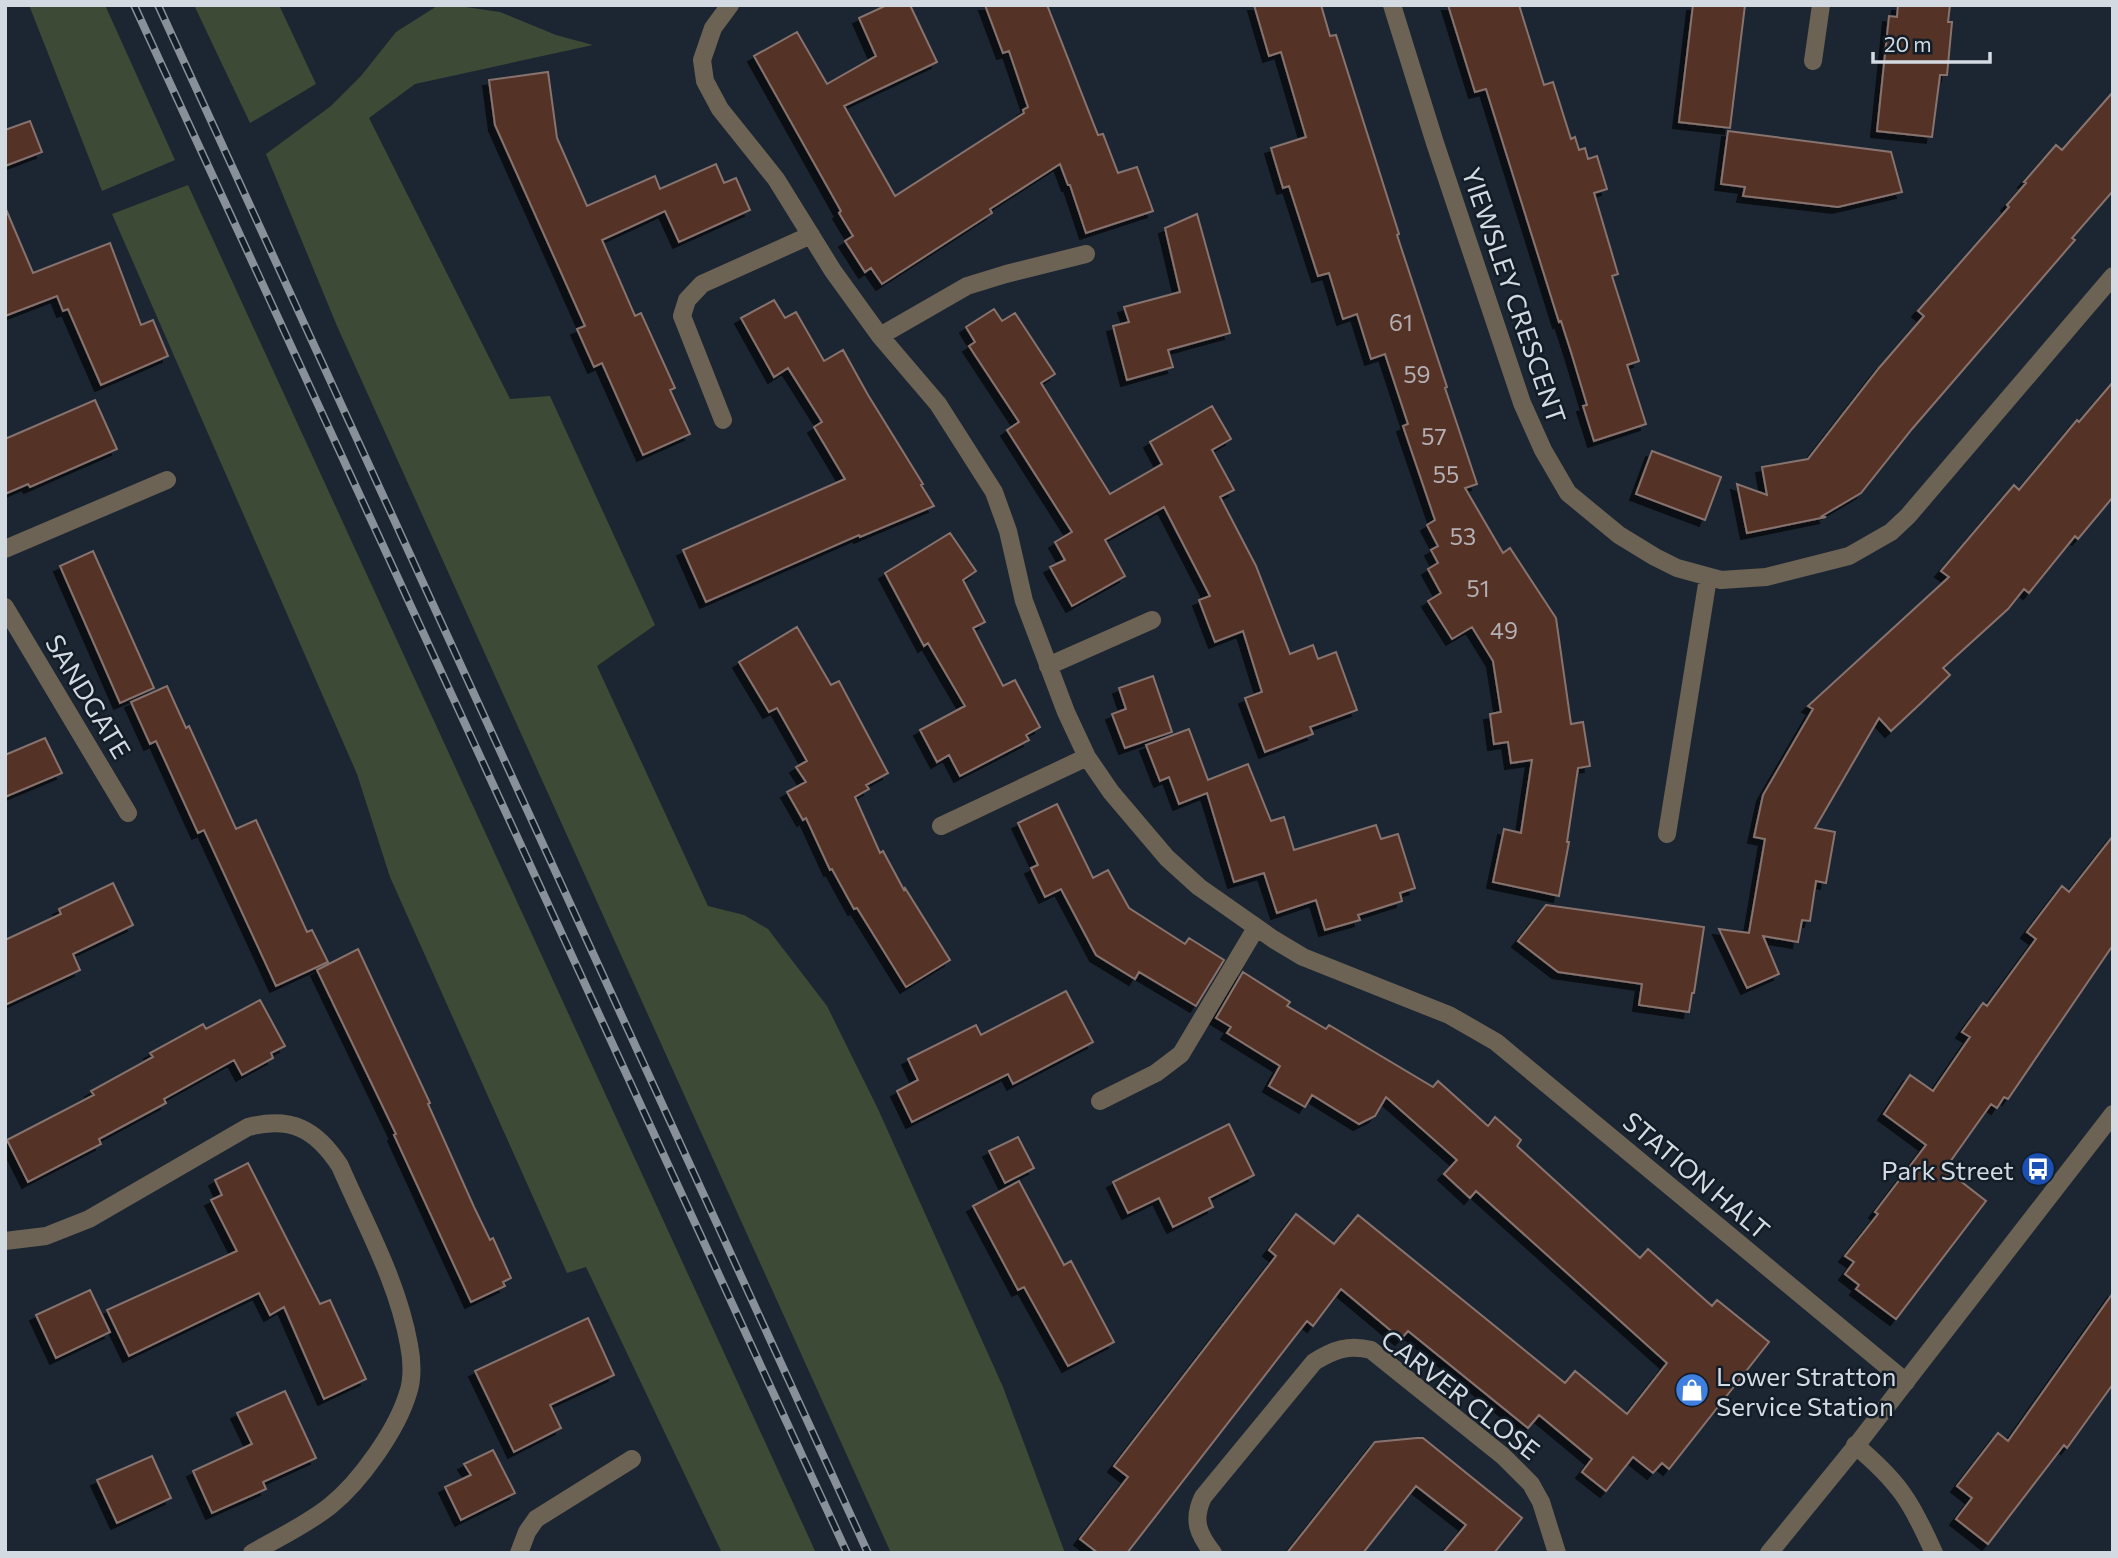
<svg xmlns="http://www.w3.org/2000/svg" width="2118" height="1558" font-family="Commissioner,sans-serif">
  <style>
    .green { fill: #3c4a36 }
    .building { fill: #553028; stroke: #87736e; stroke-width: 2; filter: url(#shadow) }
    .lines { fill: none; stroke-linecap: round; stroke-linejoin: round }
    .minor { stroke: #6c6354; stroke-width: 18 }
    .tertiary { stroke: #6c6354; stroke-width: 18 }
    .rail-casing { stroke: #88919a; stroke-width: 8 }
    .rail { stroke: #121d28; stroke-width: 5; stroke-dasharray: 16; stroke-linecap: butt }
    .labels { text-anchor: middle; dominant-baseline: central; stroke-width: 5; stroke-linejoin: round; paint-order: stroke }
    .number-label { font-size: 23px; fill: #b4b0b4 }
    .street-label { font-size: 26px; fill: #d3dae2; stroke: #121d28 }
    .poi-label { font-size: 26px; fill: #d3dae2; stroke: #121d28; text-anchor: end }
  </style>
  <defs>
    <filter id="shadow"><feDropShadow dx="-6" dy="6" stdDeviation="0" flood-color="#0009"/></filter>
  </defs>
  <rect width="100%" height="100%" fill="#1c2632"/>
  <!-- green -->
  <path class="green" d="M29 5H105L175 160 102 191Z
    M194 5H279L316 84 250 123Z
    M437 6H459L500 12 556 35 593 45 415 84 369 118 510 399 550 396 655 625 597 666 708 906 744 915 768 929 827 1006 878 1109 1003 1387 1065 1553H891L337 326 266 154 331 106 361 76 396 32Z
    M188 185 816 1553H722L586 1267 567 1273 390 877 357 774 112 214Z"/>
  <!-- building -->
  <path class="building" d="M887 5H910L937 62 844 106 895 196 1024 113 1023 110 1028 107 1009 51 1003 53 985 5H1047L1098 135 1103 134 1118 173 1137 167 1153 211 1086 233 1070 185H1068L1060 164 990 209 992 213 882 284 871 268 865 272 845 241 853 236 839 213 841 211 754 56 797 32 827 84 876 56 859 18Z
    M1254 5H1321L1330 36 1336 35 1399 234 1397 235 1447 387 1445 388 1477 484 1465 488 1503 553 1510 548 1556 618 1571 724 1583 722 1590 766 1578 768 1567 842H1569L1559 896 1493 882 1504 829 1521 833 1532 760 1511 763 1508 742 1494 744 1490 714 1501 712 1493 661 1472 627 1452 639 1428 601 1441 593 1428 569 1438 563 1431 550 1438 546 1427 525 1435 520 1403 426 1408 424 1385 354 1371 359 1357 314 1343 319 1329 273 1318 276 1289 186 1283 188 1271 148 1306 137 1281 52 1269 56Z
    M1448 5H1519L1544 85 1553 82 1571 139 1575 137 1579 150 1585 148 1588 159 1597 156 1607 189 1594 193 1618 274 1612 276 1639 361 1627 365 1646 424 1594 441 1583 406 1587 405 1571 352 1561 321 1559 322 1486 89 1475 92Z
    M1693 5H1745L1730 128 1679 122Z
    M1898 5H1950L1948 22H1952L1947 75H1940L1932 137 1877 131 1889 16 1897 17Z
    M548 72 557 138 587 206 655 176 660 189 716 164 724 183 736 178 750 210 679 242 665 211 602 240 635 316 641 313 675 388 670 390 690 434 643 455 602 363 594 367 577 329 585 326 495 125 489 80Z
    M2113 92V191L2072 238 2075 240 1912 429 1861 493 1822 516 1826 517 1747 533 1737 484 1767 495 1762 467 1808 459 1879 368 1924 316 1918 311 2009 207 2007 205 2026 183 2024 182 2056 145 2062 150Z
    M30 121 42 152 5 166V130Z
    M1728 131 1891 152 1902 192 1838 207 1743 196 1745 187 1721 184Z
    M5 207 33 273 110 243 141 325 153 320 168 356 101 385 68 309 63 311 57 296 5 316Z
    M1197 214 1230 333 1168 350 1173 367 1127 380 1113 326 1129 322 1124 307 1180 292 1165 228Z
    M774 300 785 318 796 312 824 361 843 350 868 395 923 484 921 485 934 506 860 537 859 535 706 602 683 550 845 479 814 427 822 422 788 368 774 377 741 318Z
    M994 309 1002 321 1015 313 1036 345 1055 374 1041 383 1110 494 1162 464 1150 442 1212 406 1231 439 1212 450 1234 490 1220 497 1256 566 1290 654 1313 645 1318 659 1336 652 1357 710 1310 727 1313 734 1265 752 1245 698 1262 692 1243 631 1215 642 1199 600 1210 596 1164 507 1105 540 1125 576 1072 606 1050 567 1065 560 1055 542 1072 532 1007 430 1019 422 969 346 975 342 966 327Z
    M2113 382V497L2078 539 2075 536 2029 593 2024 589 2008 609 1943 668 1950 675 1921 703 1891 731 1879 718 1815 828 1835 832 1826 883 1816 881 1810 921 1802 920 1798 942 1763 936 1779 974 1747 988 1719 929 1749 933 1765 839 1754 837 1763 795 1813 709 1808 706 1949 577 1941 571 2014 485 2019 490 2077 420 2079 422Z
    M95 400 117 449 30 487 28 484 5 494V439Z
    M1652 451 1721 477 1705 520 1636 494Z
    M950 533 976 571 963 580 985 622 973 628 1003 686 1015 680 1040 727 1026 735 1029 740 960 776 949 755 937 762 920 730 965 706 928 643 924 646 885 573Z
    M93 551 154 688 120 703 60 566Z
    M797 627 831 685 839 681 888 773 866 785 869 789 855 797 880 853 883 851 904 890 905 888 950 960 906 987 857 908 854 909 832 869 830 870 806 818 803 820 787 792 806 782 796 767 807 761 777 708 769 712 739 662Z
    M1153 676 1172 732 1125 748 1112 714 1126 709 1119 688Z
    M167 686 186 728 189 726 236 829 256 820 307 932 312 930 328 962 276 986 204 830 198 833 156 741 150 744 131 702Z
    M1189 729 1208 780 1248 764 1271 821 1284 817 1294 850 1376 825 1381 839 1398 834 1415 888 1400 893 1402 901 1358 915 1360 920 1325 930 1316 900 1277 913 1264 873 1234 882 1207 793 1179 804 1169 777 1160 781 1146 745Z
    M45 738 62 773 5 797V755Z
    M1057 804 1093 878 1108 870 1129 908 1185 944 1189 938 1224 960 1196 1006 1139 972 1135 979 1096 955 1061 889 1045 897 1031 868 1038 865 1018 823Z
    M2113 836V945L2008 1099 2004 1097 1997 1108 1991 1104 1945 1169 1986 1201 1896 1319 1856 1289 1859 1285 1845 1274 1854 1262 1845 1256 1878 1214 1875 1212 1926 1145 1884 1114 1910 1075 1933 1091 1970 1037 1962 1032 1983 1003 1987 1006 2036 939 2027 932 2062 886 2069 892Z
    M113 883 133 925 73 954 80 970 5 1005V940L61 914 59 909Z
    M1546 905 1704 927 1694 993H1692L1689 1012 1639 1005 1642 984 1558 972 1518 941Z
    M358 949 430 1103 428 1104 474 1207 490 1240 493 1238 511 1278 503 1282 505 1286 471 1302 394 1135 396 1134 317 970Z
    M1243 972 1290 1002 1287 1006 1326 1029 1329 1025 1433 1087 1438 1081 1488 1126 1495 1117 1521 1140 1517 1146 1640 1258 1648 1249 1712 1306 1717 1300 1769 1342 1669 1469 1662 1463 1653 1473 1633 1457 1606 1491 1582 1472 1592 1459 1539 1415 1528 1428 1408 1331 1401 1339 1341 1289 1313 1326 1307 1321 1127 1553H1098L1080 1539 1128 1477 1114 1466 1276 1256 1269 1250 1296 1214 1334 1244 1358 1215 1565 1383 1575 1371 1627 1414 1667 1363 1476 1191 1470 1198 1444 1174 1457 1160 1386 1097 1375 1116 1359 1124 1312 1095 1305 1107 1269 1086 1280 1066 1227 1033 1231 1027 1216 1018Z
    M1066 991 1093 1042 1013 1084 1008 1074 912 1122 897 1091 918 1080 908 1059 976 1025 981 1035Z
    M260 1000 285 1046 271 1053 273 1058 242 1075 234 1060 164 1099 166 1103 99 1139 101 1144 28 1182 7 1140 94 1095 91 1091 153 1057 150 1053 203 1024 206 1029Z
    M1229 1124 1254 1175 1209 1198 1213 1207 1173 1227 1159 1198 1128 1213 1113 1182Z
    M1018 1137 1034 1168 1005 1183 989 1151Z
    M248 1163 320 1304 330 1300 366 1379 324 1399 284 1307 270 1315 259 1293 129 1356 107 1310 237 1251 211 1200 222 1195 215 1180Z
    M1019 1181 1064 1265 1071 1261 1114 1342 1068 1366 1024 1287 1018 1290 973 1206Z
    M90 1290 110 1332 56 1358 36 1315Z
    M2113 1293V1384L2067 1448 2064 1445 1988 1544 1956 1519 1972 1498 1957 1486 1998 1433 2008 1441Z
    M588 1318 614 1375 550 1405 561 1428 514 1452 475 1371Z
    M285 1391 316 1458 263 1482 266 1489 212 1513 193 1471 252 1444 237 1413Z
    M1417 1438H1423L1522 1518 1494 1553H1443L1466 1525 1416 1486 1363 1553H1287L1375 1442Z
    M493 1450 515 1493 461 1520 445 1487 471 1475 464 1464Z
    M152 1456 171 1498 117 1523 97 1480Z"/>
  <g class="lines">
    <!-- minor -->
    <path class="minor" d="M730 5 713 28 702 60 705 81 720 109 776 179 833 271 880 336 938 404 994 492 1008 531 1024 601 1066 712 1087 757 1111 792 1167 858 1199 887 1273 939 1303 957 1449 1015 1496 1042 1906 1382
      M1392 5 1435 143 1522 403 1543 450 1568 493 1619 535 1655 557 1677 568 1721 580 1766 577 1849 556 1891 532 1908 516 2113 276
      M1813 61 1821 5
      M880 336 967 286 1006 274 1086 254
      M723 420 682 316 687 300 702 284 811 235
      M5 549 167 480
      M5 607 128 813
      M1048 666 1152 620
      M941 826 1087 757
      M1667 834 1708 578
      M1100 1101 1156 1073 1181 1054 1256 928
      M5 1241 46 1236 89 1219 248 1127C291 1116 316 1129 340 1166 365 1224 398 1282 409 1345 412 1359 413 1379 408 1393 397 1430 360 1482 330 1506 306 1525 278 1538 252 1553
      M1855 1445C1899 1482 1911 1501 1934 1553
      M519 1553 527 1532 536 1519 632 1459
      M1213 1553C1198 1534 1192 1520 1203 1497L1314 1362C1333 1350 1349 1344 1371 1350L1503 1456 1531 1484 1541 1502 1557 1553"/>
    <!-- tertiary -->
    <path class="tertiary" d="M1769 1553 1852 1451 2113 1114"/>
    <!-- rail casing -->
    <g class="rail-casing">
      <path id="rail" d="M134 5 847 1553
        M158 5 868 1553"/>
    </g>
    <!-- rail -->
    <use href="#rail" class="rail"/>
  </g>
  <!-- icons -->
  <defs>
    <g id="bus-disc" transform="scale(1.75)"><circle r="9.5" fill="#1a4fb4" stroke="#121d28"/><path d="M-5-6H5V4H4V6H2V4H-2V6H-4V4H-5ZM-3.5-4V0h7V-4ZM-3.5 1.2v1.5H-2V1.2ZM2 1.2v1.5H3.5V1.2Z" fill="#fff"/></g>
    <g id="shop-disc" transform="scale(1.75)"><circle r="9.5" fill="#3f7fe0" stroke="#121d28"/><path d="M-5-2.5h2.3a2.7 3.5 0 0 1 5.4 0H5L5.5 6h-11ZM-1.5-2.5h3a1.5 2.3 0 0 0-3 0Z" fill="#fff"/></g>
  </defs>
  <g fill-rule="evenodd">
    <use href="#bus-disc" x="2038" y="1169"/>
    <use href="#shop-disc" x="1692" y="1390"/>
  </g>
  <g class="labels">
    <!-- number labels -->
    <g class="number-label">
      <text x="1401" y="322">61</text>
      <text x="1417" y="374">59</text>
      <text x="1434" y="436">57</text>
      <text x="1446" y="474">55</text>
      <text x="1463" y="536">53</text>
      <text x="1478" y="588">51</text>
      <text x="1504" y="630">49</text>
    </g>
    <!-- street labels -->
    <g class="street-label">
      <text transform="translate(1515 295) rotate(71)">YIEWSLEY CRESCENT</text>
      <text transform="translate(89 696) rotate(59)">SANDGATE</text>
      <text transform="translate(1697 1175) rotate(40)">STATION HALT</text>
      <text transform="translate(1461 1394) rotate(38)">CARVER CLOSE</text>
    </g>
    <!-- poi labels -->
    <g class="poi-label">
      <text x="2014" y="1169">Park Street</text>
      <text x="1716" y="1375" text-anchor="start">Lower Stratton<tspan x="1716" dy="30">Service Station</tspan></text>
    </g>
  </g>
  <!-- border -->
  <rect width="2118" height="1558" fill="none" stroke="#d3dae2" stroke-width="14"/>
  <!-- scale -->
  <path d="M1873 52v10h117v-10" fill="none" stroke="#d3dae2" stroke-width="3.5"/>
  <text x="1884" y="52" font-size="21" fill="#d3dae2" stroke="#121d28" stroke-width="5" paint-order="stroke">20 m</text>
</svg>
